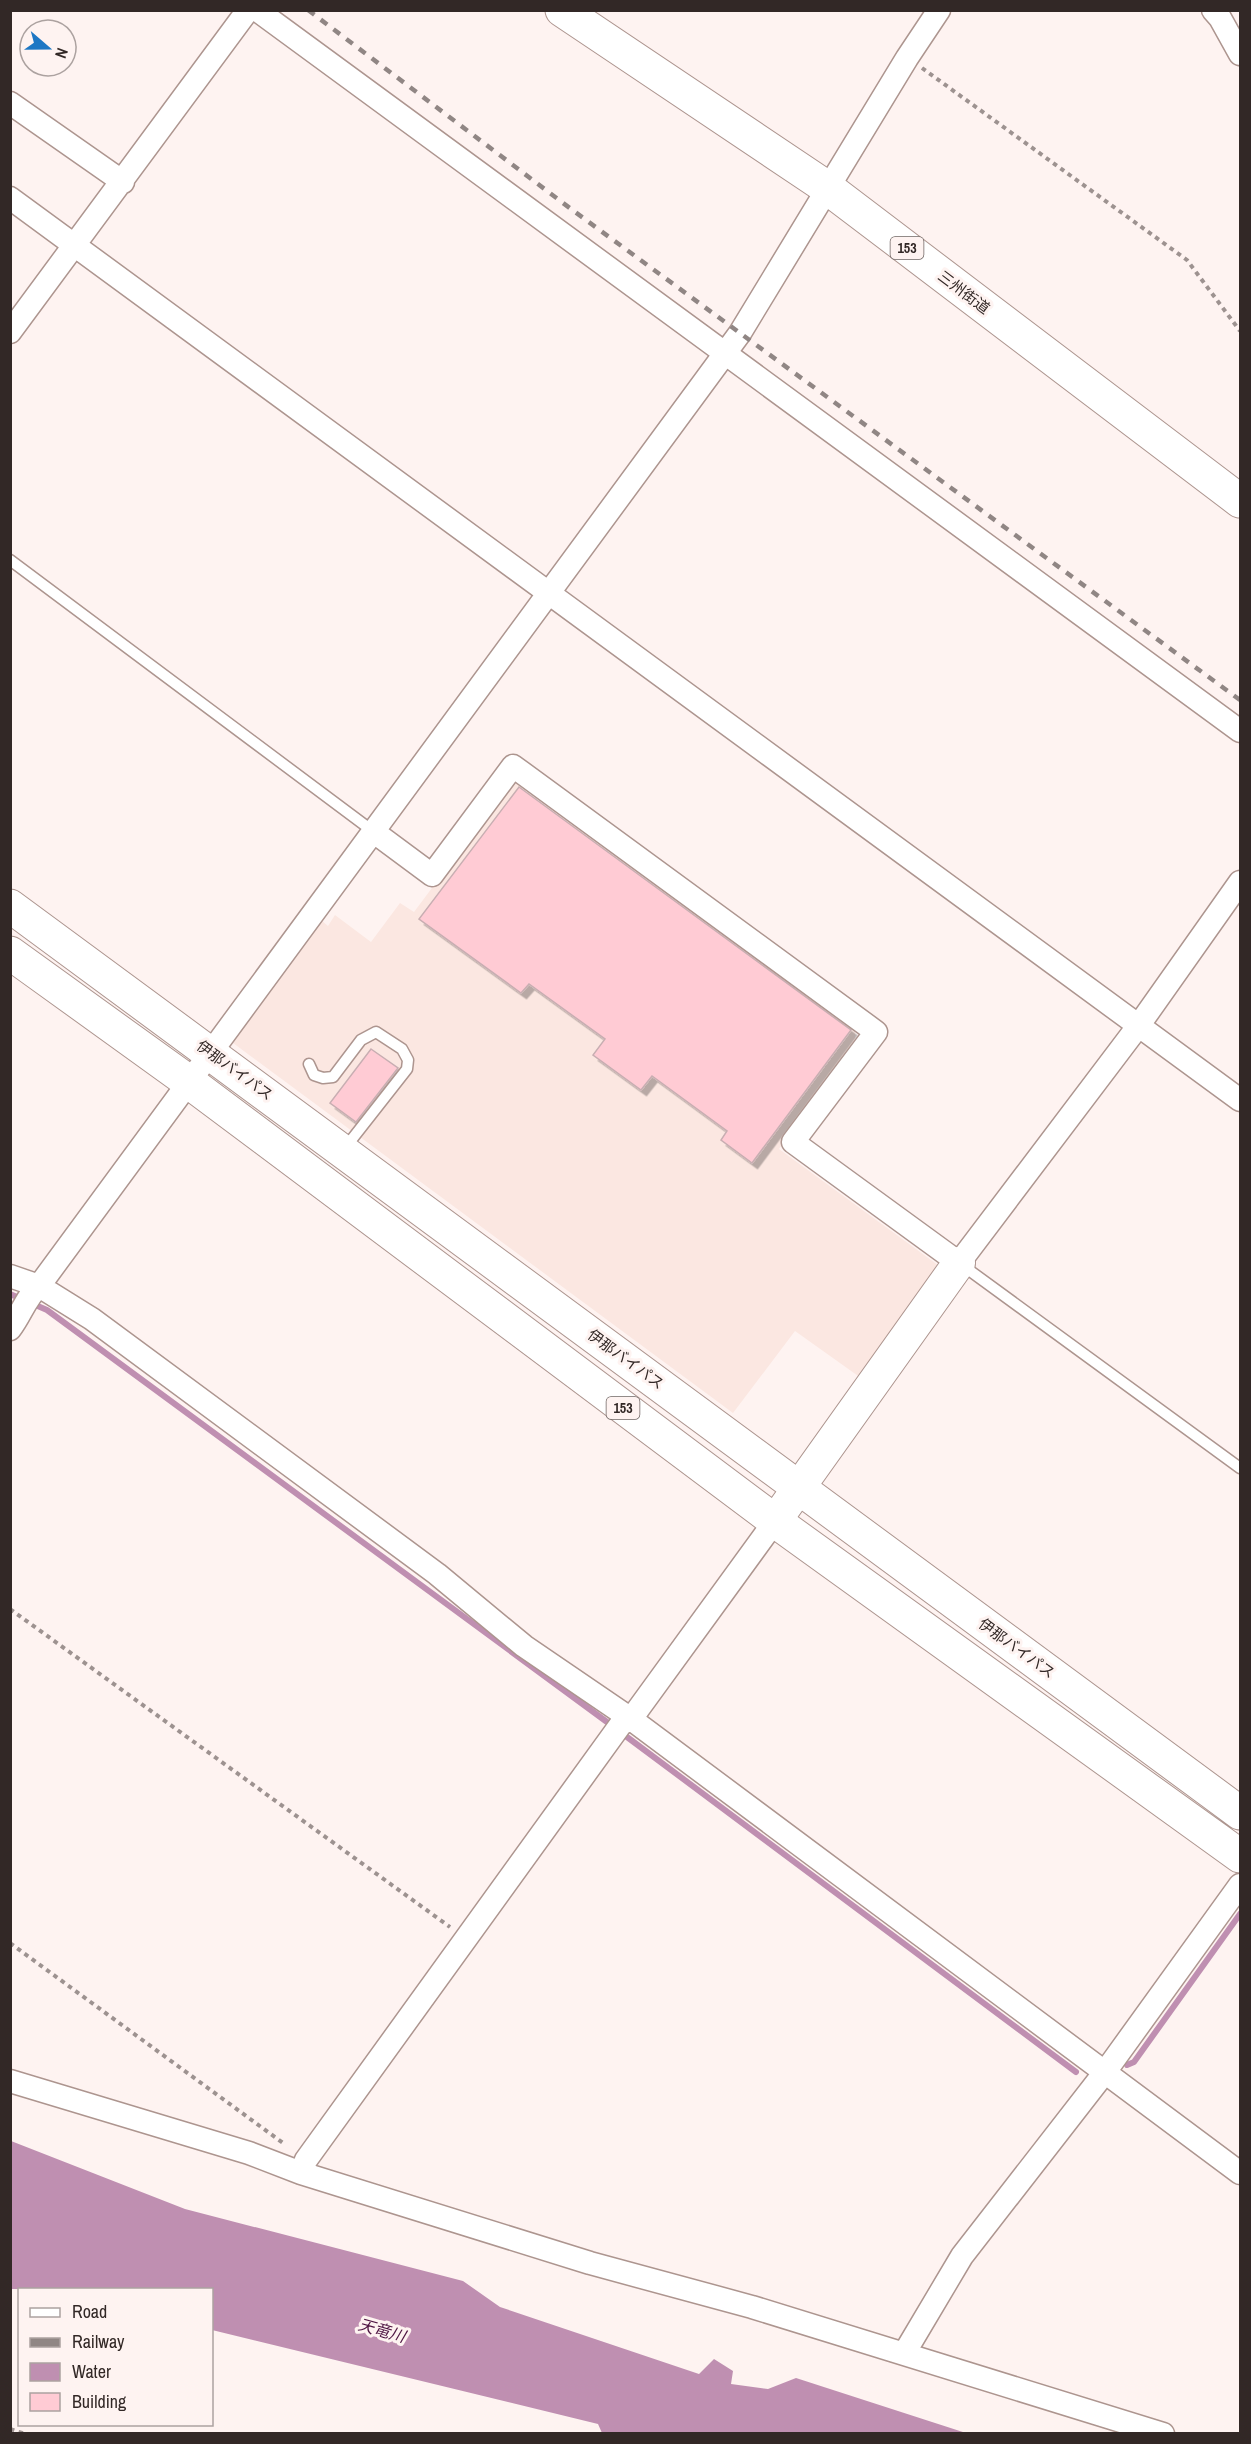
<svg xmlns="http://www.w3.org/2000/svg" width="1251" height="2444" font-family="'Archivo Narrow','Noto Sans JP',sans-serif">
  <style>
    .built { fill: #fbe7e1 }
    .water { fill: #bf8fb1 }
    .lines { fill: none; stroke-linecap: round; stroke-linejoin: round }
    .stream { stroke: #bf8fb1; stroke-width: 6 }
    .building { fill: #ffcbd4; stroke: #c8aeb2; stroke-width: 1.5; filter: url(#shadow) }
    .lane-casing { stroke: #ad958f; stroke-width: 13 }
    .street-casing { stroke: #ad958f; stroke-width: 25 }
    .secondary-casing { stroke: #ad958f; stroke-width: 34 }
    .highway-casing { stroke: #ad958f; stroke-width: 35 }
    .path { stroke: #9d9290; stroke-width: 4; stroke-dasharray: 4.5 4.5; stroke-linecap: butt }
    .lane { stroke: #fff; stroke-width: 10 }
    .street { stroke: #fff; stroke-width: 22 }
    .secondary { stroke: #fff; stroke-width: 32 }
    .highway { stroke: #fff; stroke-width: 33 }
    .rail { stroke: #908684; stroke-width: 4.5; stroke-dasharray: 8 8; stroke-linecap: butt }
    .labels { text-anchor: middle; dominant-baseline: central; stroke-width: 6; stroke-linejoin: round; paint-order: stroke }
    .shield { fill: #fef3f1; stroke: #6f6563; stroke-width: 1.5 }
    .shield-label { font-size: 14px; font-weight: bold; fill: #322826 }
    .street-label { font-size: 15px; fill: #322826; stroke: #fef3f1 }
    .water-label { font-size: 16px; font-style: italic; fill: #4d1341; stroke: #fef3f1 }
  </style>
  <defs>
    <filter id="shadow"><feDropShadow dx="5.5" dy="5.5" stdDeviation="0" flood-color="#0004"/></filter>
  </defs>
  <rect width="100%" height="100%" fill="#fef3f1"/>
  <!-- built -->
  <path class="built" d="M515 782H523L855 1027V1043L779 1149 942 1268 861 1378 795 1331 733 1413 233 1043 321 920 328 926 335 915 371 942 400 903 414 912 506 789Z"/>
  <!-- water -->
  <path class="water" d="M11 2141 185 2209 463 2281 500 2307 699 2374 714 2359 733 2371 731 2384 768 2389 796 2378 966 2433H602L598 2424 212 2330V2290L11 2289Z"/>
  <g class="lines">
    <!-- stream -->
    <path class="stream" d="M10 1294 47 1310 607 1722
      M627 1737 1076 2072
      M1127 2065 1134 2062 1240 1914"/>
  </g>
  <!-- building -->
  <path class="building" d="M519 787 851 1030 752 1163 721 1140 727 1131 652 1076 641 1090 593 1055 605 1039 529 984 521 993 419 919Z
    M371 1049 398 1068 356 1122 330 1103Z"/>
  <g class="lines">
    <!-- lane casing -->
    <g class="lane-casing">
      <path id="lane" d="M10 560 374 832
        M309 1064 314 1075 323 1078 333 1077 361 1040 376 1032 402 1049 408 1060 407 1069 345 1148
        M962 1265 1240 1468"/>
    </g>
    <!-- street casing -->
    <g class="street-casing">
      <path id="street" d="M257 10 1240 731
        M1213 10 1220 18 1240 54
        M10 103 123 182
        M10 198 1240 1100
        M10 332 248 10
        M374 832 432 875 513 766 876 1032 793 1142 959 1263 1139 1025 1240 882
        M10 1276 39 1286 92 1319 437 1574 524 1646 631 1719 1240 2173
        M10 1329C21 1315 26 1297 39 1286L740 333 907 58 939 10
        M10 2081 249 2153 301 2173 590 2263 752 2307 1163 2434
        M301 2173 306 2160 621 1724 631 1719 775 1521
        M905 2352 962 2256 1105 2072 1240 1885"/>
    </g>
    <!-- secondary casing -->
    <g class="secondary-casing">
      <path id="secondary" d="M775 1521 959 1263"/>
    </g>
    <!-- highway casing -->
    <g class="highway-casing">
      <path id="highway" d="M562 10 829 189 1240 501
        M10 906 1240 1813
        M10 953 189 1082 775 1521 1240 1856"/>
    </g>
    <!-- path -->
    <path class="path" d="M922 68 1187 260 1240 331
      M10 1609 450 1927
      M10 1943 283 2143
      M10 2429 25 2434"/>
    <!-- lane -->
    <use href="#lane" class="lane"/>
    <!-- street -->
    <use href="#street" class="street"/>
    <!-- secondary -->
    <use href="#secondary" class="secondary"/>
    <!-- highway -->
    <use href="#highway" class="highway"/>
    <!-- rail -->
    <path class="rail" d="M308 10 571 209 1240 700"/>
  </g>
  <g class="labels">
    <!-- shield labels -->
    <g class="shield">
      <rect x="890.5" y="237" width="33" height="22" rx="4.5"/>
      <rect x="606.5" y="1397" width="33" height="22" rx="4.5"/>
    </g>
    <g class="shield-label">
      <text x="907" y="248">153</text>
      <text x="623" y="1408">153</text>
    </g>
    <!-- street labels -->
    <g class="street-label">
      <text transform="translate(964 292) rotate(37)">三州街道</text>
      <text transform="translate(235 1070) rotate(36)">伊那バイパス</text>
      <text transform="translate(626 1359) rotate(36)">伊那バイパス</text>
      <text transform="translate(1017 1648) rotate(36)">伊那バイパス</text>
    </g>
    <!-- water labels -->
    <g class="water-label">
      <text transform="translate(382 2330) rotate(16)">天竜川</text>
    </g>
  </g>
  <!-- border -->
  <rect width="1251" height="2444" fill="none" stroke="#322826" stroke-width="24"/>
  <!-- legend -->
  <rect x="18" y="2288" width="195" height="138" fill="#fef3f1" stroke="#aca2a0" stroke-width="1.5"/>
  <rect x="30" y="2308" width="30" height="9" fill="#ffffff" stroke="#aca2a0" stroke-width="1.5"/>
  <text x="72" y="2318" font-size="18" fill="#322826">Road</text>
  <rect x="30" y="2338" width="30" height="9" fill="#908684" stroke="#aca2a0" stroke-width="1.5"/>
  <text x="72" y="2348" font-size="18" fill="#322826">Railway</text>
  <rect x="30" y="2363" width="30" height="18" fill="#bf8fb1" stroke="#aca2a0" stroke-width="1.5"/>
  <text x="72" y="2378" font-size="18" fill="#322826">Water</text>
  <rect x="30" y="2393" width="30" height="18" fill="#ffcbd4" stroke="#aca2a0" stroke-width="1.5"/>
  <text x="72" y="2408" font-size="18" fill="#322826">Building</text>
  <!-- north arrow -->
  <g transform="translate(48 48) rotate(110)"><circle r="28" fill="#fef3f1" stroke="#aca2a0" stroke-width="1.5"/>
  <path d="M0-4.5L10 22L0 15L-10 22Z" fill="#1d77c4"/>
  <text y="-9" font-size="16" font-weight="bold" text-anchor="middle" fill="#322826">N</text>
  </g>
</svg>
